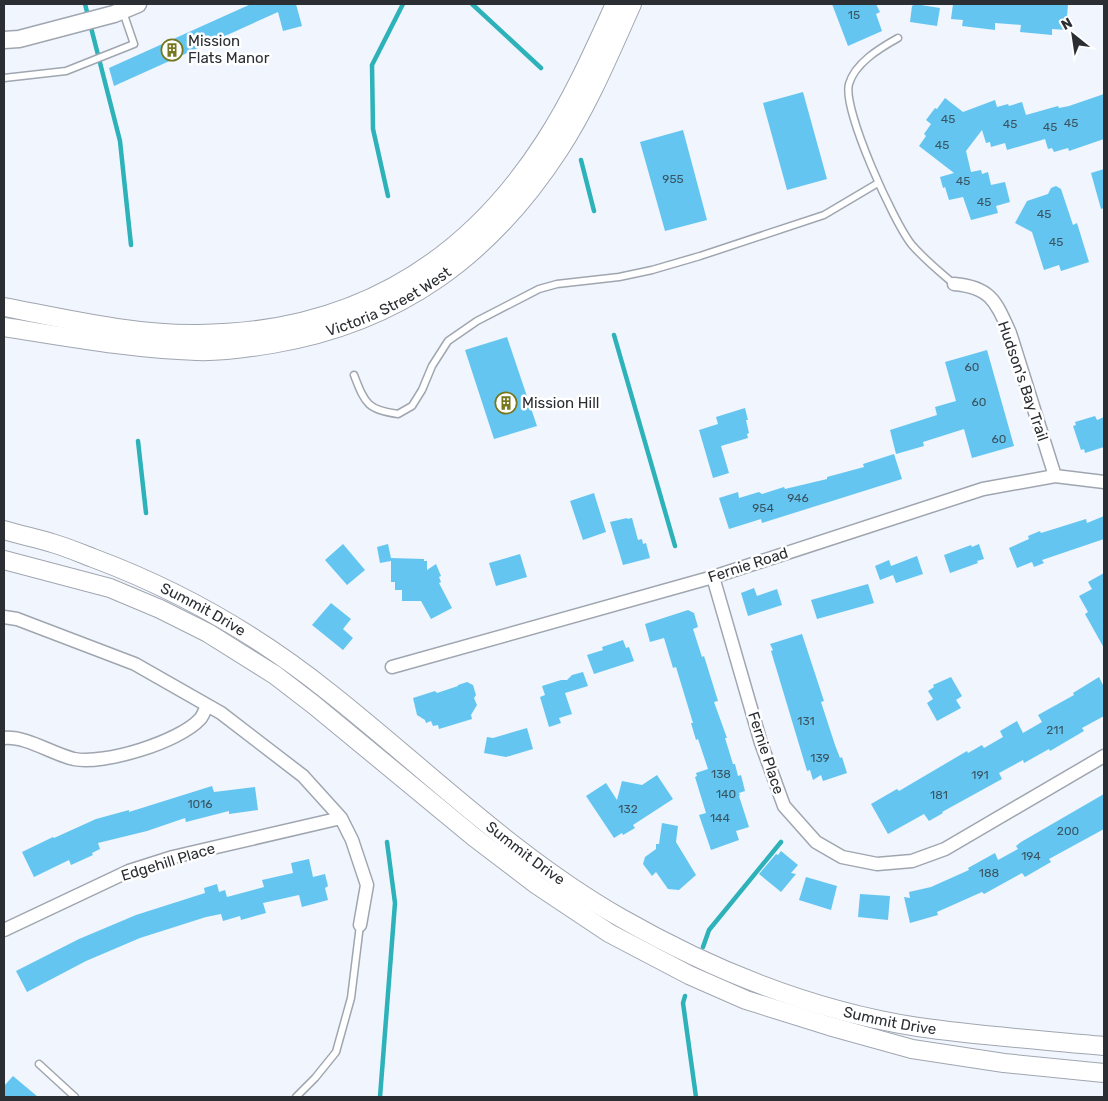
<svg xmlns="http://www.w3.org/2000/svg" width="1108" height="1101" font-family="Rubik,sans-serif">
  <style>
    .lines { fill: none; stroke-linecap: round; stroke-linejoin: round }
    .stream { stroke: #2cb2b8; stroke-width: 4.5 }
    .building { fill: #64c6f0 }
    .service-casing { stroke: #a0a6b0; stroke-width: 9 }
    .minor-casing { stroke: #a0a6b0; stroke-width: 15 }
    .tertiary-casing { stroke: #a0a6b0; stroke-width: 19 }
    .secondary-casing { stroke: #a0a6b0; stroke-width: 20 }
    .service { stroke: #fff; stroke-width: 6 }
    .minor { stroke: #fff; stroke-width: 12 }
    .tertiary { stroke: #fff; stroke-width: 16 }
    .secondary { stroke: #fff; stroke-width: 18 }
    .labels { text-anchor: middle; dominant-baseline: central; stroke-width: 5; stroke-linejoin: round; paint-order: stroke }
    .number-label { font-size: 12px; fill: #395462 }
    .poi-label { font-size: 15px; fill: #2b2e32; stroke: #fff; text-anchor: start }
    .street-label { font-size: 15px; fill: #2b2e32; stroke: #fff }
  </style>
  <rect width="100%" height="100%" fill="#f0f5fe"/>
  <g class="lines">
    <!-- stream -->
    <path class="stream" d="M85 4 120 141 131 245
      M472 4 541 68
      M581 160 594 211
      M388 196 373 129 372 65 403 4
      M614 335 675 546
      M138 441 146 513
      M703 947 709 930 781 842
      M685 996 683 1003 696 1097
      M380 1097 395 903 387 842"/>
  </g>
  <!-- building -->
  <path class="building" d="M251 4H296L302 26 283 31 278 12 114 86 109 68Z
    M832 4H876L880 12 876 14 882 31 848 46Z
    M915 4 940 8 937 26 910 22 912 6Z
    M953 4H1068L1066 30 1052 29V35L1020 32 1021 25 995 23V30L962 26 963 20 951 19Z
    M803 92 827 179 787 190 763 103Z
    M1104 94V139L1069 151 1068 148 1054 152 1052 148 1048 149 1045 139 1007 150 1005 143 991 147 990 142 986 143 982 130 966 151 971 172 981 170 982 174 988 172 991 185 1005 182 1010 202 996 206 998 213 971 220 963 197 949 200 945 187 943 188 940 177 954 173 919 146 926 136 924 134 931 124 926 120 935 108 937 109 945 98 963 112 995 100 997 107 1008 104 1009 106 1022 102 1026 115 1058 106 1059 108 1069 106Z
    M683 130 707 220 665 231 640 142Z
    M1104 169V208L1101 209 1091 173Z
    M1056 186 1061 189 1073 225 1077 223 1089 262 1061 271 1059 265 1044 270 1032 232 1015 223 1027 201 1048 194 1051 188Z
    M507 337 537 426 494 439 465 350Z
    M987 350 1014 446 972 458 964 429 923 442 924 446 896 454 890 430 937 415 935 407 956 401 945 362Z
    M745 408 748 420H746L749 433 747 434 748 438 721 446 729 473 713 478 699 430 718 424 716 417Z
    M1095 416 1097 420 1104 417V447L1085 453 1084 449 1081 450 1073 426 1076 425 1075 422Z
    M894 454 902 479 762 523 761 519 729 529 719 498 738 492 739 498 759 492 762 494 784 487 785 489 827 479V477L864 467 863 464Z
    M594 493 606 532 583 540 570 501Z
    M1104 516V539L1042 560 1044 563 1034 567 1032 562 1017 568 1009 548 1029 539 1028 536 1040 531 1041 533 1086 519 1087 523Z
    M627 518V519L632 518 638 540 642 539 643 544 646 543 650 558 623 565 610 522Z
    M343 544 365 570 347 585 325 560Z
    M388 544 391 558 424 559V561H427V570L436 564 441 576 439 577 441 582 439 583 452 608 431 619 421 601H402V590H395V582H391V561L380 563 377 547Z
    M979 544 984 559 977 561 978 563 950 573 944 555 971 545 972 547Z
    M520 554 527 577 496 586 489 563Z
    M917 556 923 574 896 583 893 575 880 580 875 566 889 560 891 566Z
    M1104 573V648L1085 614 1088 612 1079 596 1092 589 1088 582Z
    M868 584 874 603 817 619 811 600Z
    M754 588 757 596 777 589 782 605 748 616 741 593Z
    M331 603 351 619 343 629 353 638 343 650 312 625Z
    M688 610 694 613 698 627 693 629 702 657 704 656 718 701 714 702 727 738H725L733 764H735L738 776 741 775 745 791 739 793 740 795 739 796 749 827 736 831 739 840 711 850 699 815 706 813 695 777 697 776 696 773 708 769 698 739 696 740 691 723H693L676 667 673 668 664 638 650 642 645 624Z
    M802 634 824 701 821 702 835 745 840 758 842 757 847 773 823 781 821 775 813 780 810 770 807 771 771 651 773 650 770 644Z
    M623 640 626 648 629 647 634 661 594 674 587 655 603 650 602 647Z
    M583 672 588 686 565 693 572 714 559 718 561 723 549 727 540 697 545 695 542 686 561 680H567L572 675Z
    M951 677 962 696 956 700 961 708 937 721 927 703 933 699 928 691 934 687 933 685Z
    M1099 677 1104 687V716L1082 728 1084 731 1050 751 1049 749 1024 763 1023 760 999 773 1002 779 942 812 943 813 929 821 924 814 888 834 871 804 897 789 899 791 967 751 968 753 982 745 984 748 1003 737 1000 731 1017 721 1023 733 1042 722 1038 715 1074 695 1073 693Z
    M467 682 473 685 476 695 474 698 477 705 471 715 472 719 439 729 438 725 433 726 431 721 426 723 425 720 417 715 413 698 435 691 437 693 458 686V685Z
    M527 728 533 749 506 757 484 753 487 737 493 738Z
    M657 775 673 799 633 825 635 828 623 835 622 833 614 838 586 796 606 783 617 800 622 781 642 785Z
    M212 786 214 792 255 787 258 810 229 814V811L186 822 185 818 147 831 98 843 100 849 92 853 93 855 71 865 69 860 34 877 22 852 53 837 54 838 96 819 129 810V812Z
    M1104 794V829L1049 859 1051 862 1025 877 1022 873 984 894 982 892 937 912 938 915 910 923 904 897 910 898 909 892 931 887 969 870 968 868 995 853 998 860 1018 849 1016 846 1021 842Z
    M662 823 678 826 676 842 696 875 679 890 668 889 656 872 652 876 643 864 645 857 656 849V844H659Z
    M781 851 798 865 791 873 796 874 781 892 759 874 776 854 778 855Z
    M309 859 313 877 325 874 328 886 325 888 328 900 302 907 299 895 263 903 266 913 241 920 240 916 223 921 221 914 206 917 140 938 86 961 27 992 16 971 79 939 136 915 205 893 204 888 217 884 219 892 225 890 227 897 264 887 262 880 293 873 291 863Z
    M806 877 837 886 831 910 799 900Z
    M860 894 890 896 888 920 858 917Z
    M13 1076 38 1097H4V1086Z"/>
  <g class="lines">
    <!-- service casing -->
    <g class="service-casing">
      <path id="service" d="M898 38C880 48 855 63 849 84 842 109 894 223 912 245 925 260 940 272 954 284
        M4 78 66 71 134 44 123 12
        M354 375C365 403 367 410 398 414L412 406 422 390 432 366 448 341 477 321 539 289 557 284 619 277 652 270 700 256 824 215 878 183
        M39 1064 75 1097
        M296 1097 315 1078 336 1052 351 998 360 925"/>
    </g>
    <!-- minor casing -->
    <g class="minor-casing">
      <path id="minor" d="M954 284C991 287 996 302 1010 333L1055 476
        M713 577 761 743 784 806 816 842 842 857 877 864 912 861 945 849 1104 756
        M4 617 17 619 135 664 221 713 303 776 341 818 352 840 367 885 360 925
        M392 667 713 577 983 489 1055 476 1104 482
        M4 738C27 736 52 754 74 759 104 765 179 742 200 719 203 716 205 710 207 705
        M4 930 129 871 173 857 341 818"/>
    </g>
    <!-- tertiary casing -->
    <g class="tertiary-casing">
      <path id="tertiary" d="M4 40 19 39 114 14 138 4"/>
    </g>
    <!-- secondary casing -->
    <g class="secondary-casing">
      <g id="secondary">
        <path d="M4 307C67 319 134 335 198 334 349 333 464 267 545 141 573 98 594 50 615 4"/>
        <path id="s1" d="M4 327C68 337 132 349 197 351 222 352 248 348 272 344 399 323 490 256 559 150 589 104 610 53 632 4"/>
        <path id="s2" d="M4 530C20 535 36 538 52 543 66 547 80 553 93 558 179 590 259 636 330 693 426 769 514 857 621 918 712 970 814 1011 918 1027 980 1036 1042 1040 1104 1046"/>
        <path d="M4 560 110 588 160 609 208 633 275 675 314 705 474 837 537 885 609 933 689 975 746 1000 829 1026 912 1049 1004 1063 1104 1073"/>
      </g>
    </g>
    <!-- service -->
    <use href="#service" class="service"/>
    <!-- minor -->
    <use href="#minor" class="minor"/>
    <!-- tertiary -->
    <use href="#tertiary" class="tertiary"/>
    <!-- secondary -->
    <use href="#secondary" class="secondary"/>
  </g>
  <!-- icons -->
  <defs>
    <g id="building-ring" transform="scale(1.125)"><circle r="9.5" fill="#fff" stroke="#76771e" stroke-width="1.5"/><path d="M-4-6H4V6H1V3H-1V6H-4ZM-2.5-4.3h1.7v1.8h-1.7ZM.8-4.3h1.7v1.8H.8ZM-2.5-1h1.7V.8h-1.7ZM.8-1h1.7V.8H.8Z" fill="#76771e"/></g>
  </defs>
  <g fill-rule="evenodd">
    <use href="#building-ring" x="172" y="50"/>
    <use href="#building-ring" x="506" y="403"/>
  </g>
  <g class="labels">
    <!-- number labels -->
    <g class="number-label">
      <text x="854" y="15">15</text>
      <text x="948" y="119">45</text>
      <text x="1071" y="123">45</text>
      <text x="1010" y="124">45</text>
      <text x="1050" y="127">45</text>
      <text x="942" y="145">45</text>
      <text x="673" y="179">955</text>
      <text x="963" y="181">45</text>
      <text x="984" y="202">45</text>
      <text x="1044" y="214">45</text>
      <text x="1056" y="242">45</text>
      <text x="972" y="367">60</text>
      <text x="979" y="402">60</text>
      <text x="999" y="439">60</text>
      <text x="798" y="498">946</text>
      <text x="763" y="508">954</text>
      <text x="806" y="721">131</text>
      <text x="1055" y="730">211</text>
      <text x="820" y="758">139</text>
      <text x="721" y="774">138</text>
      <text x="980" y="775">191</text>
      <text x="726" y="794">140</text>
      <text x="939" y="795">181</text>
      <text x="200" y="804">1016</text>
      <text x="628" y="809">132</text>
      <text x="720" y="818">144</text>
      <text x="1068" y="831">200</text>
      <text x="1031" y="856">194</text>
      <text x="989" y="873">188</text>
    </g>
    <!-- poi labels -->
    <g class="poi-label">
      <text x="188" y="41">Mission<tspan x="188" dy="17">Flats Manor</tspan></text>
      <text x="522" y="403">Mission Hill</text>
    </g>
    <!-- street labels -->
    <g class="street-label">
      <text stroke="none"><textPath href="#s1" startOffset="395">Victoria Street West</textPath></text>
      <text transform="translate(1023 381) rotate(71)">Hudson's Bay Trail</text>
      <text transform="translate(748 565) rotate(-18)">Fernie Road</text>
      <text stroke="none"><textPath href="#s2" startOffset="215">Summit Drive</textPath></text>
      <text transform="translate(766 753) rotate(72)">Fernie Place</text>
      <text stroke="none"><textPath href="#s2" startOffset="620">Summit Drive</textPath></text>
      <text transform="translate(168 862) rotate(-17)">Edgehill Place</text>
      <text stroke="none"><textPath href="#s2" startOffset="1025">Summit Drive</textPath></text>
    </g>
  </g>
  <!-- border -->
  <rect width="1108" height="1101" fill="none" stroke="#2b2e32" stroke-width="10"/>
  <!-- north arrow -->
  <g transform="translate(1073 35) rotate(330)" stroke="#ffffff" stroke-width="4" paint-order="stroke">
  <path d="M0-4L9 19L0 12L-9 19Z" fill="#2b2e32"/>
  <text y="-8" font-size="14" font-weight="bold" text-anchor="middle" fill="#2b2e32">N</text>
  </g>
</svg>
